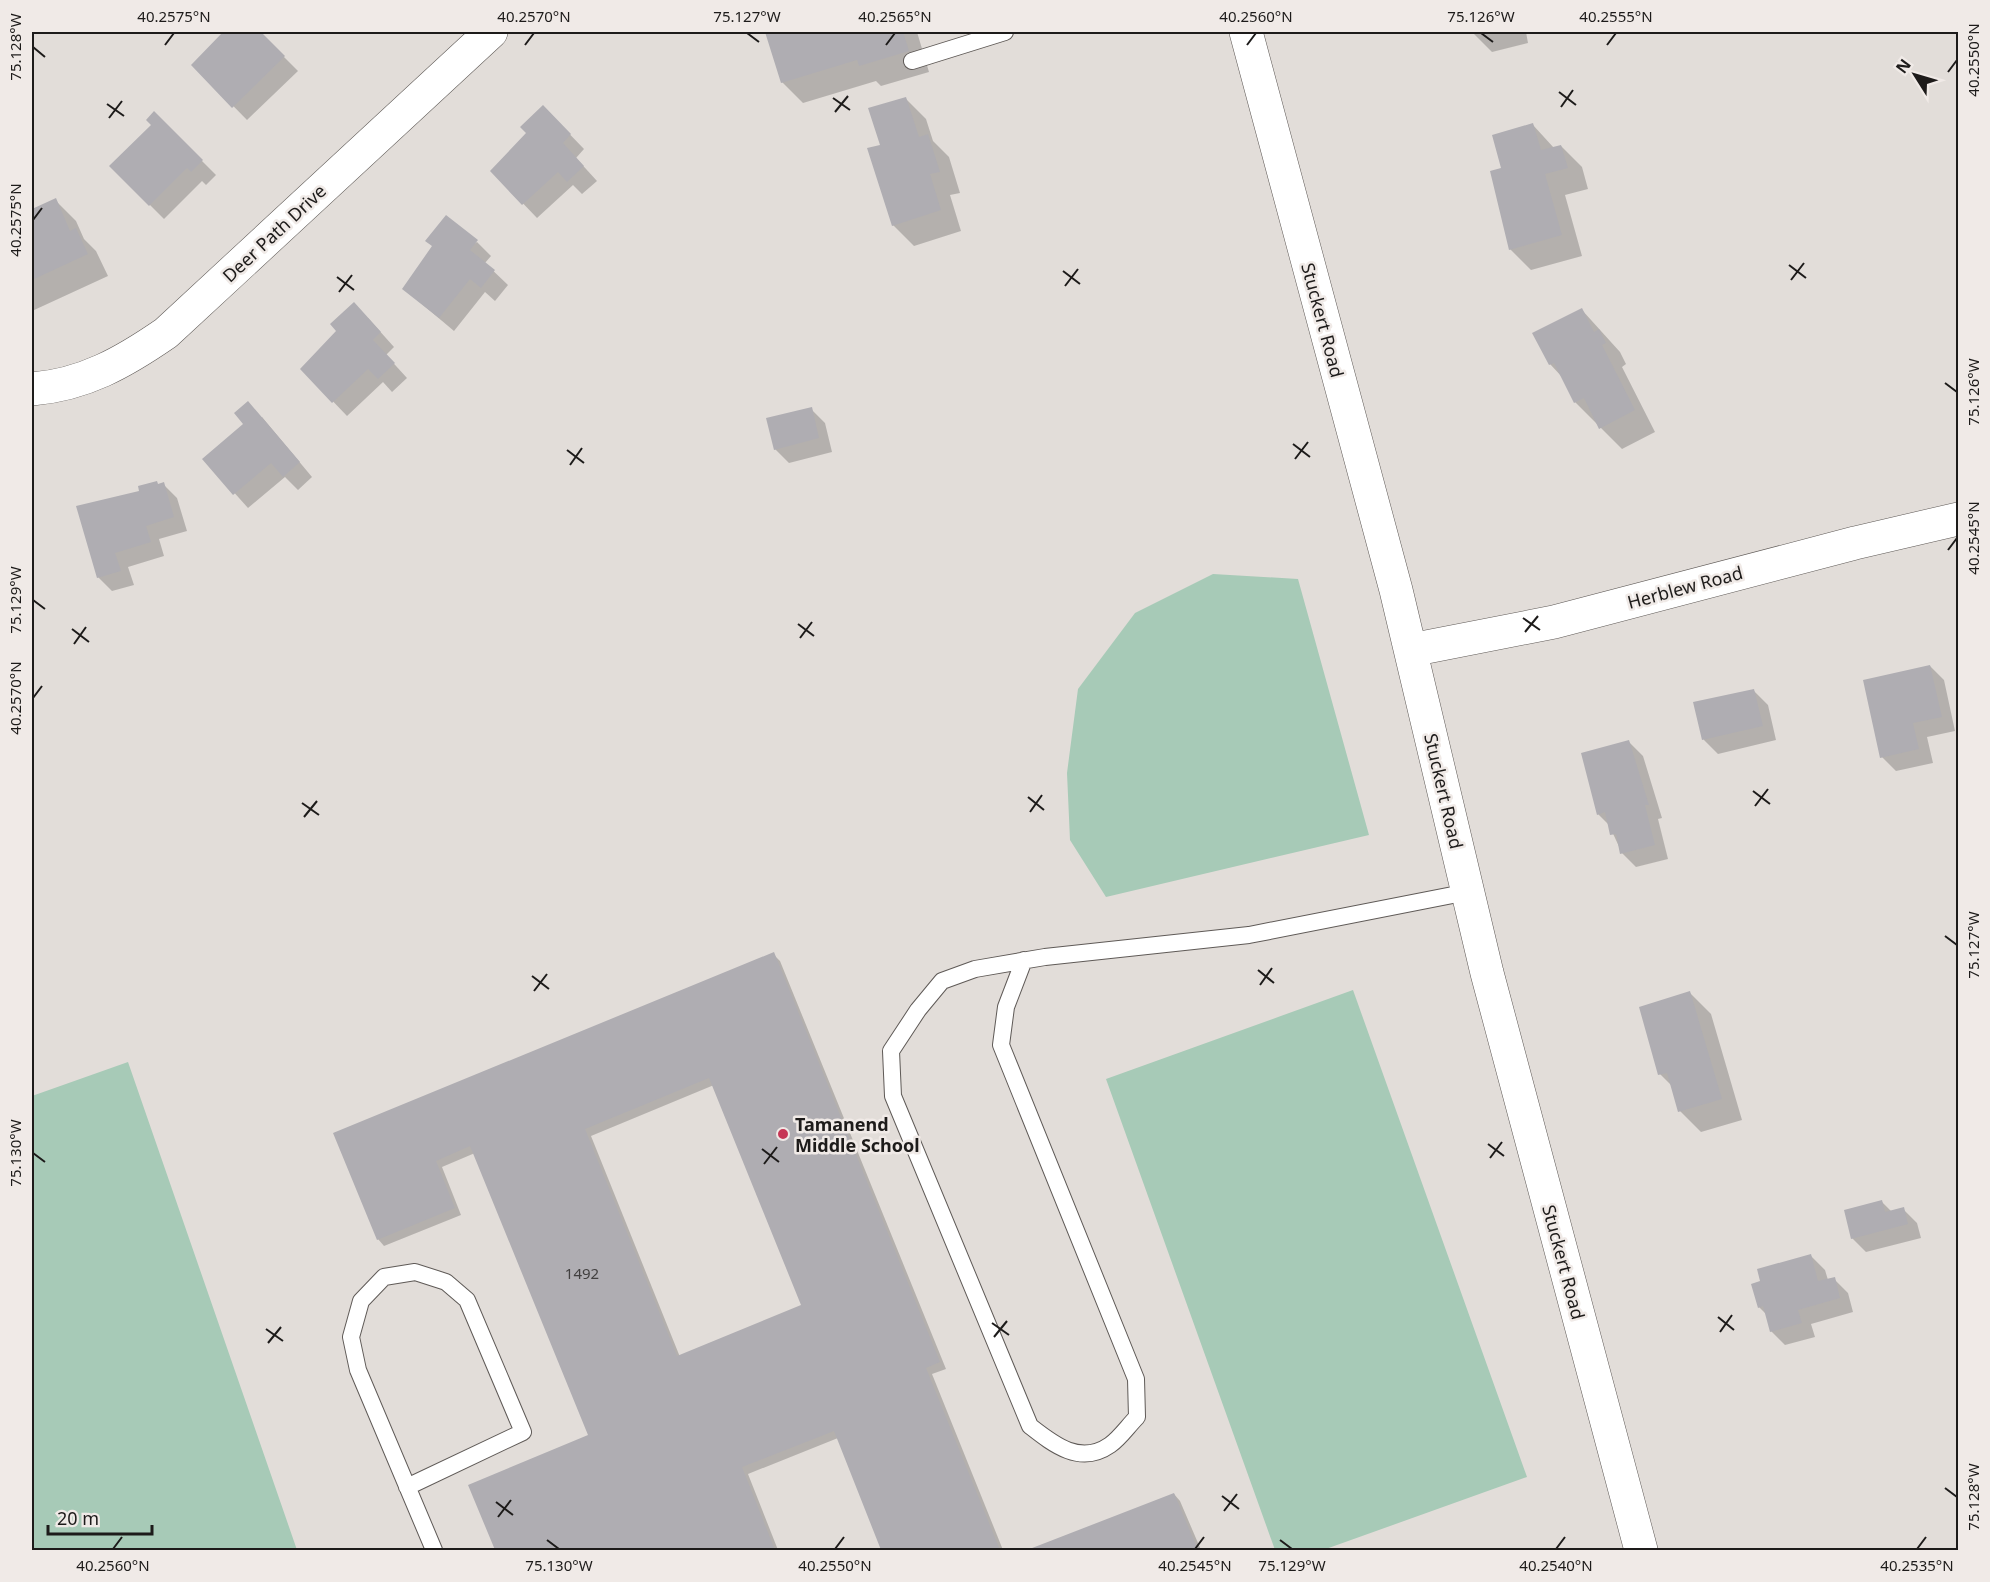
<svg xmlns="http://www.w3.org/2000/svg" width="1990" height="1582" font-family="'Noto Sans',sans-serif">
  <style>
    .green { fill: #a7cab7 }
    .shadow { fill: #0003; fill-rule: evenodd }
    .building { fill: #afadb2; fill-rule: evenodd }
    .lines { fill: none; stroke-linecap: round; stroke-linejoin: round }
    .service-casing { stroke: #5f5a57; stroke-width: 18 }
    .minor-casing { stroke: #5f5a57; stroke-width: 34 }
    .service { stroke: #fff; stroke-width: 16 }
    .minor { stroke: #fff; stroke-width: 33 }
    .ticks { fill: none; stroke: #1d1b1a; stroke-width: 2 }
    .poi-dot { fill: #c63655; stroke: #f0eae7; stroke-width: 2 }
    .labels { text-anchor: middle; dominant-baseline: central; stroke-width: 5; stroke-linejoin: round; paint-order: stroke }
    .number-label { font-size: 15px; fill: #424040 }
    .street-label { font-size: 18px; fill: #1d1b1a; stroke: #f0eae7 }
    .poi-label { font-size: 18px; font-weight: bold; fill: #1d1b1a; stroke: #f0eae7; text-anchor: start }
    .neatline { fill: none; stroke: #1d1b1a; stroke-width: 2 }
    .ticks-label { font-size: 15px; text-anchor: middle; fill: #1d1b1a }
  </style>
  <rect width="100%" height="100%" fill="#e2ddd9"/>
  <!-- green -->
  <path class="green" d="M1213 574 1298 579 1369 835 1106 897 1070 840 1067 773 1078 689 1135 613Z
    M1353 990 1527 1477 1323 1550H1275L1106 1079Z
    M128 1062 297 1550H32V1096Z"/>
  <!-- shadow -->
  <path class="shadow" d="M225 32H259L298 71 247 120 193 65Z
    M767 32H917L929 72 881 86 876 81 803 103 782 82Z
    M1472 32H1526L1528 43 1492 52Z
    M905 98 926 119 933 141 949 157 960 193 950 195 961 231 914 246 893 225Z
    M154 113 216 175 206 185 202 181 164 219 111 166 153 125Z
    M557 121 584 149 576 158 597 181 582 194 573 185 537 218 492 171Z
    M1533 125 1554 148 1561 146 1582 167 1588 189 1565 195 1582 256 1531 270 1510 249 1503 170Z
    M55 200 76 221 84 239 96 251 108 276 32 311V211Z
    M477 242 491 256 485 263 508 285 495 301 485 292 454 331 404 289Z
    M1582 310 1620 352 1626 364 1622 367 1655 432 1622 449 1575 402 1562 377 1550 364 1534 334Z
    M368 318 394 347 386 355 407 378 392 392 383 382 347 416 302 369Z
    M811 409 825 423 832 452 789 463 775 449Z
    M262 417 312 477 298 490 285 477 248 508 204 459Z
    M163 484 177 498 187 531 159 539 164 556 128 567 134 585 112 591 98 577 141 492Z
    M1930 666 1944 680 1955 731 1927 737 1933 763 1896 771 1882 757Z
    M1754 691 1768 705 1776 740 1718 754 1704 740 1695 703Z
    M1629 742 1643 756 1662 818 1658 819 1668 859 1636 867 1622 853 1609 825 1598 814Z
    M773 954 780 961 946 1369 932 1374 1003 1550H883L838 1438 748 1474 778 1550H497L470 1486 590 1436 475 1153 442 1167 461 1215 384 1246 378 1239 335 1134ZM714 1085 803 1306 680 1357 591 1136Z
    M1690 993 1711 1014 1742 1120 1701 1132 1680 1111 1673 1087 1660 1074Z
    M1882 1202 1892 1212 1903 1209 1917 1223 1921 1238 1866 1252 1852 1238Z
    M1811 1256 1825 1270 1828 1280 1834 1279 1848 1293 1853 1312 1811 1324 1815 1337 1785 1345 1771 1331 1766 1314 1759 1307Z
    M1174 1494 1180 1501 1201 1550H1031Z"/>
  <!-- building -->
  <path class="building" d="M223 32H261L285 56 232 108 191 65Z
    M765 32H903L909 51 859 66 857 60 781 83Z
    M906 97 919 137 928 134 940 172 930 174 941 210 892 226 867 148 880 145 868 108Z
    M543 105 571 134 563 143 584 166 567 182 558 172 522 205 490 171 526 133 520 127Z
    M154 111 203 160 191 172 187 168 149 206 109 166 151 125 146 120Z
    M1533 123 1541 150 1561 145 1568 168 1545 174 1562 235 1509 250 1490 171 1501 168 1492 135Z
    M56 198 70 231 76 228 88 254 32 280V209Z
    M446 215 478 240 470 250 495 270 481 288 470 279 439 318 402 289 432 246 425 241Z
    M354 302 381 332 373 340 395 363 378 379 368 369 332 403 300 369 336 331 330 324Z
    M1582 308 1594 332 1599 329 1606 343 1602 345 1635 410 1599 429 1584 398 1574 403 1554 363 1549 365 1532 333Z
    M248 401 300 462 283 477 271 463 233 495 202 459 243 424 234 413Z
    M812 407 819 438 774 450 766 418Z
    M157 481 158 484 164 482 174 517 146 526 151 542 115 553 121 571 97 578 76 506 139 491 138 486Z
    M1930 665 1942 717 1913 723 1919 749 1880 758 1863 680Z
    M1754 689 1763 726 1702 740 1693 702Z
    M1629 740 1649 805H1645L1655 845 1620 854 1616 834 1610 835 1605 812 1597 815 1581 753Z
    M774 952 940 1362 926 1368 1000 1550H881L834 1431 742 1467 775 1550H495L468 1485 588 1435 470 1146 436 1161 455 1208 377 1240 333 1133ZM709 1078 801 1305 677 1356 585 1129Z
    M1690 991 1722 1099 1678 1112 1667 1073 1658 1075 1639 1007Z
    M1882 1200 1885 1212 1904 1207 1908 1224 1851 1239 1844 1210Z
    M1811 1254 1818 1281 1835 1277 1840 1298 1798 1310 1802 1323 1770 1332 1763 1306 1758 1308 1751 1284 1760 1281 1757 1269Z
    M1174 1493 1198 1550H1027Z"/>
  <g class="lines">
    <!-- service casing -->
    <g class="service-casing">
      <path id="service" d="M912 61 1005 32
        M1024 960 1006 1007 1001 1045 1136 1379 1137 1417C1128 1426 1120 1438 1110 1445 1080 1466 1053 1444 1030 1426L893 1096 891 1051 918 1010 942 981 975 969 1045 957 1249 935 1468 892
        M407 1487 523 1432 467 1300 446 1282 415 1272 384 1277 361 1301 351 1337 358 1370 434 1550"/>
    </g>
    <!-- minor casing -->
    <g class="minor-casing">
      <path id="minor" d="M1246 32 1396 590 1487 973 1641 1550
        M32 389C84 385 124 362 166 333L491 32
        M1411 650 1554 622 1855 543 1958 519"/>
    </g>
    <!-- service -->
    <use href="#service" class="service"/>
    <!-- minor -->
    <use href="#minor" class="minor"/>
  </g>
  <!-- ticks -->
  <path class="ticks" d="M747 33 759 42M1481 33 1493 42M165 45 174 33M525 45 534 33M886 45 895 33M1247 45 1256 33M1607 45 1616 33M33 47 45 57M1948 72 1957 60M1559 92 1576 105M833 98 850 110M107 104 124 116M1561 107 1573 90M835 112 848 96M109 118 122 101M33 220 42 208M1789 265 1806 278M1063 271 1080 284M337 277 354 290M1791 280 1804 263M1065 286 1078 269M339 292 352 275M1945 383 1957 392M1293 444 1310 457M567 450 584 463M1295 459 1308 442M570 465 582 448M1948 550 1957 538M33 600 45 609M1523 618 1540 630M798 624 814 636M72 629 89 642M1525 632 1538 616M800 638 812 622M74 644 86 627M33 698 42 686M1753 791 1770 804M1028 797 1044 810M302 803 319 815M1755 806 1768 789M1030 812 1042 795M304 817 317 801M1945 936 1957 945M1258 970 1274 983M532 976 549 989M1260 985 1272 968M534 991 547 974M1488 1144 1504 1156M762 1149 779 1162M33 1153 45 1162M1490 1158 1502 1142M764 1164 777 1147M1718 1317 1734 1330M992 1323 1009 1335M266 1329 283 1341M1720 1332 1732 1315M994 1337 1007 1321M268 1343 281 1327M1945 1488 1957 1497M1222 1496 1239 1509M496 1502 513 1515M1224 1511 1237 1494M498 1517 511 1500M547 1540 559 1549M1280 1540 1292 1549M113 1549 122 1537M835 1549 844 1537M1195 1549 1204 1537M1556 1549 1565 1537M1917 1549 1926 1537"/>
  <!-- markers -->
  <circle class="poi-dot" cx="783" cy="1134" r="6"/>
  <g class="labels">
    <!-- number labels -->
    <g class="number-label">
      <text x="582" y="1273">1492</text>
    </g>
    <!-- street labels -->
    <g class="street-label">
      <text transform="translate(274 233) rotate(-43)">Deer Path Drive</text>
      <text transform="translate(1323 320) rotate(75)">Stuckert Road</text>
      <text transform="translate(1685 587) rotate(-15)">Herblew Road</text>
      <text transform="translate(1444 791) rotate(77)">Stuckert Road</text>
      <text transform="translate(1564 1262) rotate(75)">Stuckert Road</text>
    </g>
    <!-- poi labels -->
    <g class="poi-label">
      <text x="795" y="1124">Tamanend<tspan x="795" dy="21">Middle School</tspan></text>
    </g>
  </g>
  <!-- border -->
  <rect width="1990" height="1582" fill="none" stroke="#f0eae7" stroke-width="66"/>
  <!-- north arrow -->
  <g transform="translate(1915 75) rotate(307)" stroke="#f0eae7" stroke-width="4.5" paint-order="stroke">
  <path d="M0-4.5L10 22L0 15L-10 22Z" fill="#1d1b1a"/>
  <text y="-9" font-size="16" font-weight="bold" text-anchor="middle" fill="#1d1b1a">N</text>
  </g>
  <!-- scale -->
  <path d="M48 1525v9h104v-9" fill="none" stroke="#1d1b1a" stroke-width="3"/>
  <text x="57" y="1525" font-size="18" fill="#1d1b1a" stroke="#f0eae7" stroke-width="4.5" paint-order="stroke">20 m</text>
  <rect x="33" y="33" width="1924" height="1516" class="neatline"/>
  <g class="ticks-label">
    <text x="174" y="22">40.2575°N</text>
    <text x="534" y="22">40.2570°N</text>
    <text x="747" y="22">75.127°W</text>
    <text x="895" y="22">40.2565°N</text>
    <text x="1256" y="22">40.2560°N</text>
    <text x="1481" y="22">75.126°W</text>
    <text x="1616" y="22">40.2555°N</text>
    <text transform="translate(16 47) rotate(-90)" y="5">75.128°W</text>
    <text transform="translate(1974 60) rotate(-90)" y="5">40.2550°N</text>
    <text transform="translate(16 220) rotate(-90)" y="5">40.2575°N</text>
    <text transform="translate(1974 392) rotate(-90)" y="5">75.126°W</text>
    <text transform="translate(1974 538) rotate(-90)" y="5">40.2545°N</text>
    <text transform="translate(16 600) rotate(-90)" y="5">75.129°W</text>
    <text transform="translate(16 698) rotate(-90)" y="5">40.2570°N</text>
    <text transform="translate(1974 945) rotate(-90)" y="5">75.127°W</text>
    <text transform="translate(16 1153) rotate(-90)" y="5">75.130°W</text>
    <text transform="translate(1974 1497) rotate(-90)" y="5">75.128°W</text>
    <text x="113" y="1571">40.2560°N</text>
    <text x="559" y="1571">75.130°W</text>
    <text x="835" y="1571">40.2550°N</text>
    <text x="1195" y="1571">40.2545°N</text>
    <text x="1292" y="1571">75.129°W</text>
    <text x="1556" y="1571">40.2540°N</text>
    <text x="1917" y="1571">40.2535°N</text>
  </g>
</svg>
